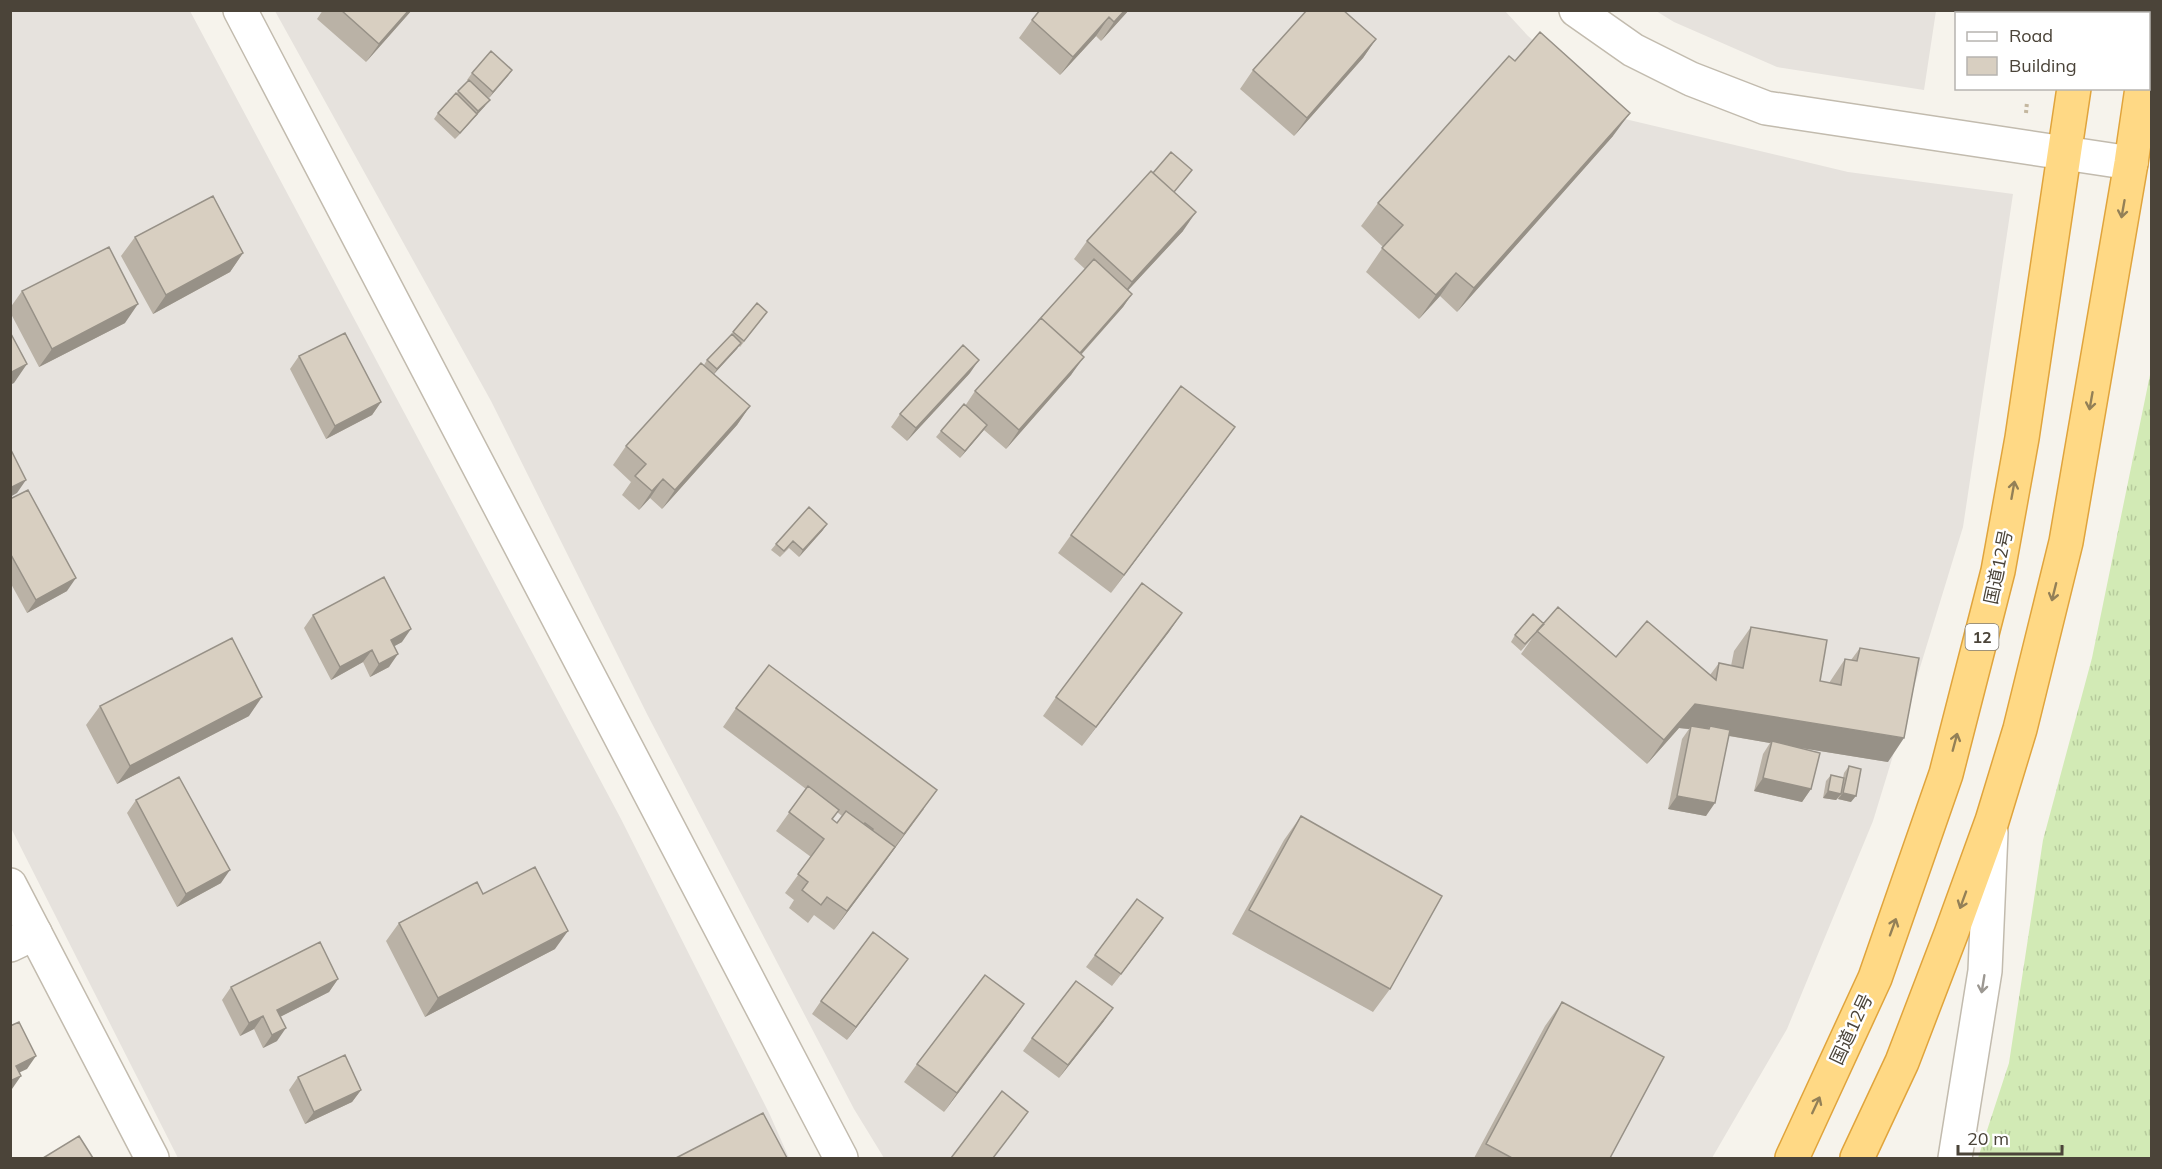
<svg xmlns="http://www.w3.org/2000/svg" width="2162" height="1169" font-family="Mulish,'Noto Sans JP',sans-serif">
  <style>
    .industrial { fill: #e6e2dd }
    .grass { fill: url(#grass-tufts) }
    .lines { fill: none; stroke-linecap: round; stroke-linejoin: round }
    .minor-casing { stroke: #c2bbae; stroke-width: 36 }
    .tertiary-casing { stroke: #c2bbae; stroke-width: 36 }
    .trunk-casing { stroke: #e0a43c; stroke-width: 36 }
    .path { stroke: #c4b79f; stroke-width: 4; stroke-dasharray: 3 3; stroke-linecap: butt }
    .minor { stroke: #fff; stroke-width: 33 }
    .tertiary { stroke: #fff; stroke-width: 33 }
    .trunk { stroke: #ffd985; stroke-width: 33 }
    .wall { fill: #bab2a6; fill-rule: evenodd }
    .shaded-wall { fill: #979187 }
    .building { fill: #d8cfc1; stroke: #979187; stroke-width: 1.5 }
    .oneway { stroke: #938057 }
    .oneway2 { stroke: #9c9892 }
    .labels { text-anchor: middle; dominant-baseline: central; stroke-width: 5; stroke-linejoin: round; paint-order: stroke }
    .shield { fill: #fff; stroke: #817c74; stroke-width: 1.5 }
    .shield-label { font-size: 16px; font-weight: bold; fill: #4b4439 }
    .street-label { font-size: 18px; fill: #4b4439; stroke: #fff }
  </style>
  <defs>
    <pattern id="grass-tufts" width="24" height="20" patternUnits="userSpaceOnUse" patternTransform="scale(1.5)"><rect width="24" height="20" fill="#d2eab5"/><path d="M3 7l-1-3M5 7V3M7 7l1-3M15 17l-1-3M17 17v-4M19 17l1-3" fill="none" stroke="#b6ca9c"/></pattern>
  </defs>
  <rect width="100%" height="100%" fill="#f6f3ec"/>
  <!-- industrial -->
  <path class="industrial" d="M11 11H190L621 819 770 1115 789 1158H178L11 828Z
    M275 11H1505L1528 36 1625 119 1848 172 2013 194 1963 527 1873 821 1787 1029 1712 1158H884L854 1109 647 714 491 401Z
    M1656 11H1936L1924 90 1777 67 1674 22Z"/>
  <!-- grass -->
  <path class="grass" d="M2151 370V1158H1978L2009 1063 2043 840 2092 658Z"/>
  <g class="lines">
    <!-- minor casing -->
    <g class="minor-casing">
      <path id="minor" d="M10 945 35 933
        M1955 1158 1985 971 1991 832"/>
    </g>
    <!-- tertiary casing -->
    <g class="tertiary-casing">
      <path id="tertiary" d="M240 10 841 1158
        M1576 10 1633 50 1691 79 1766 108 2131 163
        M10 885 152 1158"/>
    </g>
    <!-- trunk casing -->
    <g class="trunk-casing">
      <path id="trunk" d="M2086 14V10
        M2148 39 2152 17
        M1792 1158 1875 978 1946 774 1998 571 2022 438 2074 88
        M1857 1158 1902 1062 1951 934 1992 821 2020 729 2066 542 2131 163 2142 88"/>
    </g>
    <!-- path -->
    <path class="path" d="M2026 113 2027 102"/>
    <!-- minor -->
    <use href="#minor" class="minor"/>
    <!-- tertiary -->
    <use href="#tertiary" class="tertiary"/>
    <!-- trunk -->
    <use href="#trunk" class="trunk"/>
  </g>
  <!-- wall -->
  <path class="wall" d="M323 10H412L366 62 317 19Z
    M1040 10H1129L1101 41 1096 36 1060 75 1019 38 1032 20Z
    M1376 39 1363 58 1294 136 1240 89 1253 70Z
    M1515 61 1613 136 1457 312 1440 296 1419 319 1366 272 1383 247 1361 226 1378 203Z
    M512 70 489 98 483 94 485 106 455 139 434 119 438 113 468 81 467 80 472 73Z
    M1192 170 1174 192 1183 231 1128 290 1132 294 1123 307 1081 355 1071 375 1006 449 984 430 960 458 936 437 941 431 965 406 975 391 1085 269 1074 259 1087 241 1153 173Z
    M135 237 243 253 230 272 153 314 121 256Z
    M22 291 125 323 39 367 10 312V308Z
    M757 303 767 312 740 347 739 346 714 374 750 406 737 425 662 509 650 498 639 510 622 495 631 482 613 465 626 446 704 365 707 360 732 334Z
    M299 356 381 402 372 415 326 439 290 369Z
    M970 373 907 441 891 427 900 414Z
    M1235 427 1111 593 1058 553 1071 535Z
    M10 499 67 591 27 613 10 582Z
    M823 530 799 557 789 548 780 557 771 550 776 544Z
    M1182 613 1082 746 1043 716 1056 697Z
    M313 615 402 642 394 646 389 667 370 677 363 662 331 680 304 628Z
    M1544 624 1616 657 1710 675 1719 663 1731 666 1734 651 1751 627 1820 681 1829 683 1845 659 1851 660 1860 648 1888 762 1795 747 1811 789 1802 802 1754 791 1763 754 1770 743 1729 736 1706 816 1668 809 1682 739 1689 729 1679 728 1647 764 1521 654 1533 637 1521 651 1511 642 1515 635Z
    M100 706 249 716 117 784 86 725Z
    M736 708 924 809 834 930 814 915 808 923 789 908 794 900 785 893 811 857 776 831 806 789 723 727ZM837 812 842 816 837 823 832 820Z
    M1849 766 1851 802 1838 799 1839 797 1836 800 1823 798 1826 781 1831 775 1843 778 1844 773Z
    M136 800 221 883 177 907 127 813Z
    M1301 816 1390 989 1373 1012 1232 934 1284 840Z
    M483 894 555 949 425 1017 386 941 399 923Z
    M1154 931 1112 986 1086 967 1095 955Z
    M899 971 847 1040 812 1014 821 1001Z
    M338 979 329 992 280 1017 277 1041 263 1048 254 1029 240 1036 222 1000 231 987Z
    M1562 1002 1610 1158H1474L1545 1026Z
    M1024 1004 944 1112 904 1082 917 1064Z
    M1104 1021 1059 1078 1023 1051 1032 1038Z
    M298 1077 361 1090 352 1102 305 1124 289 1090Z"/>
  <!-- shaded-wall -->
  <path class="shaded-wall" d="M409 10H412L366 62 379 44Z
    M1125 10H1129L1101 41 1114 22Z
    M1109 17 1096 36 1060 75 1073 57Z
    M1376 39 1363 58 1294 136 1307 118Z
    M512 70 508 76 489 98 493 92Z
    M490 100 485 106 455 139 478 111Z
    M1630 113 1613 136 1457 312 1474 288Z
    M1196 212 1183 231 1119 300 1132 282Z
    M243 253 230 272 153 314 166 295Z
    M1456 273 1440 296 1419 319 1436 295Z
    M1132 294 1123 307 1068 369 1077 356Z
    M138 304 125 323 39 367 52 349Z
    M741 343 737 349 713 375 717 369Z
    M1084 357 1071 375 1006 449 1019 430Z
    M979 360 970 373 907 441 916 428Z
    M27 364 14 383 10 385V373Z
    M381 402 372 415 326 439 335 426Z
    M750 406 737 425 662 509 675 490Z
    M987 425 983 431 960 458 965 451Z
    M1235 427 1222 445 1111 593 1124 575Z
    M663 479 650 498 639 510 652 491Z
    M26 480 17 493 10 497V488Z
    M827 524 823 530 799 557 803 550Z
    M76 578 67 591 27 613 36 600Z
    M1182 613 1169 632 1082 746 1096 727Z
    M411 629 402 642 382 653 391 640Z
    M372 650 363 662 331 680 340 667Z
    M398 654 389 667 370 677 379 664Z
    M262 697 249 716 117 784 130 766Z
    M1695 704 1904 738 1888 762 1771 743 1772 741 1770 743 1707 732 1710 726 1705 732 1691 726 1689 729 1679 728 1647 764 1664 740Z
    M1763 778 1811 789 1802 802 1754 791Z
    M937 790 882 866 834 930 847 911Z
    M1828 791 1841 794 1836 800 1823 798Z
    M1843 793 1856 796 1851 802 1838 799Z
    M1677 796 1715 803 1706 816 1668 809Z
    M230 870 221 883 177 907 186 894Z
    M1163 918 1154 931 1112 986Z
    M568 931 555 949 425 1017 438 998Z
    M908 959 899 971 847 1040 856 1027Z
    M338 979 329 992 268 1023 277 1010Z
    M1024 1004 1011 1023 944 1112 957 1093Z
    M1113 1008 1104 1021 1059 1078 1068 1065Z
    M263 1016 254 1029 240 1036 249 1023Z
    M286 1028 277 1041 263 1048 272 1035Z
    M36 1056 27 1069 10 1077 16 1066Z
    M21 1076 12 1089H10V1081Z
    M361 1090 352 1102 305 1124 314 1112Z"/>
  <!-- building -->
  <path class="building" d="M341 10H409L379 44Z
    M1040 10H1125L1114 22 1109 17 1073 57 1032 20Z
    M1307 10H1343L1376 39 1307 118 1253 70Z
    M1540 32 1630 113 1474 288 1456 273 1436 295 1382 248 1403 225 1378 203 1509 56 1515 61Z
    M491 51 512 70 493 92 472 73Z
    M469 80 490 100 478 111 458 91Z
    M456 93 477 114 460 133 438 113Z
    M1171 152 1192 170 1174 192 1153 173Z
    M1151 171 1196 212 1132 282 1087 241Z
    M213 196 243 253 166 295 135 237Z
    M109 247 138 304 52 349 22 291Z
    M1094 259 1132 294 1080 353 1041 318 1038 321Z
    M757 303 767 312 744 341 733 332Z
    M1041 318 1084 357 1019 430 975 391Z
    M10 332 27 364 10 373Z
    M345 333 381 402 335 426 299 356Z
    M732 334 741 343 717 369 707 360Z
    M963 345 979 360 916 428 900 414Z
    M701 363 750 406 675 490 663 479 652 491 635 476 646 464 626 446Z
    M1181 386 1235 427 1124 575 1071 535Z
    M964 404 987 425 965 451 941 431Z
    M10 448 26 480 10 488Z
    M28 490 76 578 36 600 10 553V499Z
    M809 507 827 524 803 550 793 541 784 551 776 544Z
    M384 577 411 629 391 640 398 654 379 664 372 650 340 667 313 615Z
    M1142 583 1182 613 1096 727 1056 697Z
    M1558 607 1616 657 1647 621 1716 680 1719 663 1743 668 1751 627 1827 640 1820 681 1841 685 1845 659 1857 661 1860 648 1919 658 1904 738 1695 704 1664 740 1537 631Z
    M1533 614 1544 624 1525 644 1515 635Z
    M232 638 262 697 130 766 100 706Z
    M769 665 937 790 904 834 736 708Z
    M1691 726 1709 729 1710 726 1730 730 1715 803 1677 796Z
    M1772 741 1820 753 1811 789 1763 778Z
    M1849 766 1861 769 1856 796 1843 793Z
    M1831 775 1844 778 1841 794 1828 791Z
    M179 777 230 870 186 894 136 800Z
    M808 786 839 810 832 819 837 823 846 811 895 847 847 911 827 897 821 905 802 890 808 882 798 874 824 839 789 812Z
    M1301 816 1442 896 1390 989 1249 910Z
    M865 823 873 829 872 830 864 824Z
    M535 867 568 931 438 998 399 923 477 882 483 894Z
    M1137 899 1163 918 1121 974 1095 955Z
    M873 932 908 959 856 1027 821 1001Z
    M320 942 338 979 277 1010 286 1028 272 1035 263 1016 249 1023 231 987Z
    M985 975 1024 1004 957 1093 917 1064Z
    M1076 981 1113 1008 1068 1065 1032 1038Z
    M1562 1002 1664 1057 1610 1158H1512L1486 1144Z
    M19 1022 36 1056 16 1066 21 1076 10 1081V1026Z
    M345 1055 361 1090 314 1112 298 1077Z
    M1002 1091 1028 1112 993 1158H951Z
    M763 1113 787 1158H676Z
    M79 1136 93 1158H43Z"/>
  <!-- one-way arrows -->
  <defs><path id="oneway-shaft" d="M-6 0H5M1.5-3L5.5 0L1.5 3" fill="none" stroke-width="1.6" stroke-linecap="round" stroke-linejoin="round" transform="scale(1.5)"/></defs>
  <g class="oneway">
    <use href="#oneway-shaft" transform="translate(2123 209) rotate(100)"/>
    <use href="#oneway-shaft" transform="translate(2091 401) rotate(100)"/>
    <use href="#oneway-shaft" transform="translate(2013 490) rotate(-80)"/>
    <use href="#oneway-shaft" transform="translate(2054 592) rotate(104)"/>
    <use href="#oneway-shaft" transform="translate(1955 742) rotate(-75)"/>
    <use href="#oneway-shaft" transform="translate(1963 900) rotate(110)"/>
    <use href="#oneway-shaft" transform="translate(1893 927) rotate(-70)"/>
    <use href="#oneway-shaft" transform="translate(1816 1105) rotate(-65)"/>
  </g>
  <use class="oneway2" href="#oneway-shaft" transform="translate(1983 984) rotate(99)"/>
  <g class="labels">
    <!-- shield labels -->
    <rect class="shield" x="1965.5" y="624" width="33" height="26" rx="4.5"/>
    <g class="shield-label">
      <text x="1982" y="637">12</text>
    </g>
    <!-- street labels -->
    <g class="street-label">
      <text transform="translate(1998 567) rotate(-78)">国道12号</text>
      <text transform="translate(1851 1029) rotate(-65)">国道12号</text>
    </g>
  </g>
  <!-- border -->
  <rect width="2162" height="1169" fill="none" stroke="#4b4439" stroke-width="24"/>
  <!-- legend -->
  <rect x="1955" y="12" width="195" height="78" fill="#ffffff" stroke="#b7b4b0" stroke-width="1.5"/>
  <rect x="1967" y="32" width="30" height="9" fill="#ffffff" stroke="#b7b4b0" stroke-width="1.5"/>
  <text x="2009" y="42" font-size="18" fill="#4b4439">Road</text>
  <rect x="1967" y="57" width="30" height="18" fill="#d8cfc1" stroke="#b7b4b0" stroke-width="1.5"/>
  <text x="2009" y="72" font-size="18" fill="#4b4439">Building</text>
  <!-- scale -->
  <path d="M1958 1145v9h104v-9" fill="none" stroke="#4b4439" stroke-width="3"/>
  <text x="1967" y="1145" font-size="18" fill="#4b4439" stroke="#ffffff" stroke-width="4.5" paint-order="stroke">20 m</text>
</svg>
